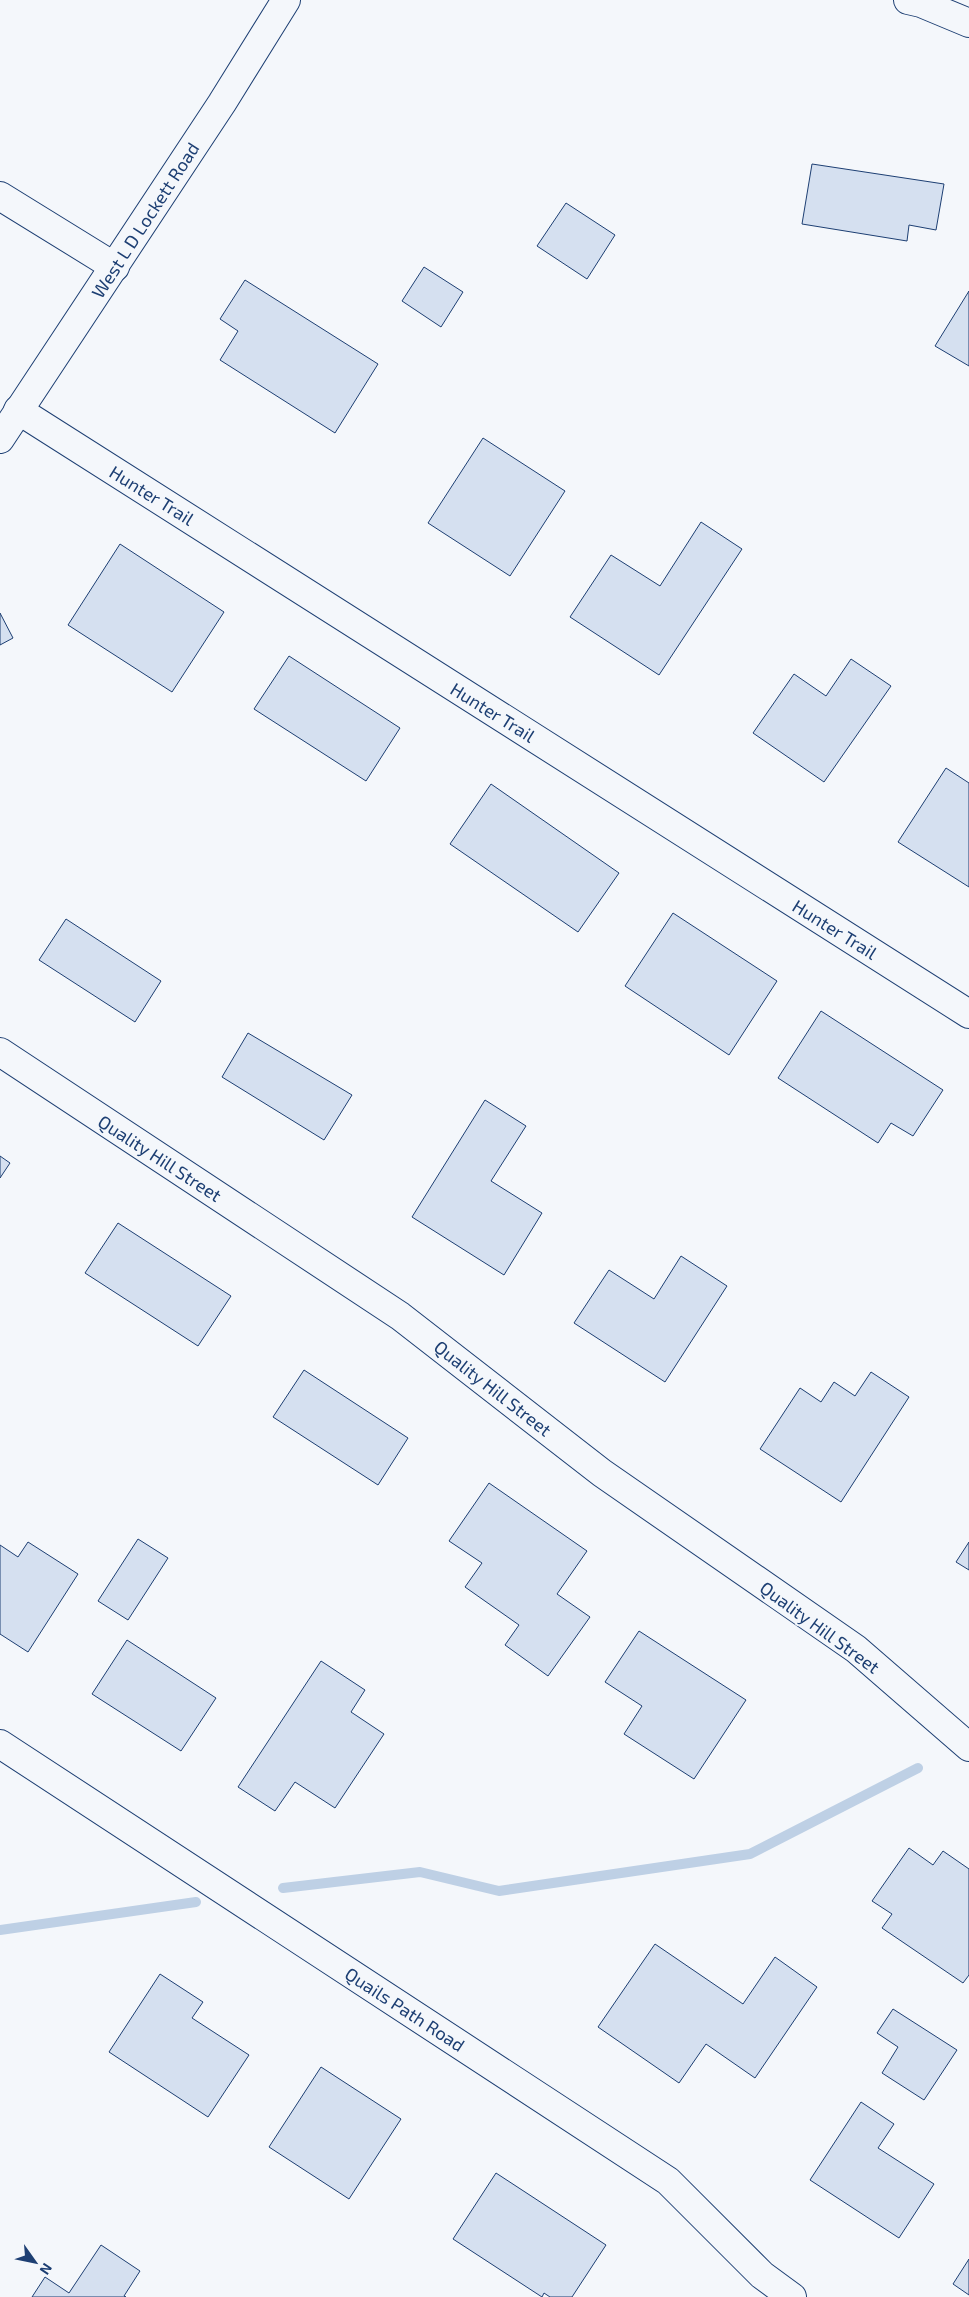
<svg xmlns="http://www.w3.org/2000/svg" width="969" height="2297" font-family="'Exo 2',sans-serif">
  <style>
    .lines { fill: none; stroke-linecap: round; stroke-linejoin: round }
    .stream { stroke: #bed0e5; stroke-width: 10 }
    .building { fill: #d5e0f0; stroke: #1d3f73 }
    .street-casing { stroke: #1d3f73; stroke-width: 30 }
    .secondary-casing { stroke: #1d3f73; stroke-width: 30 }
    .street { stroke: #f4f7fb; stroke-width: 28 }
    .secondary { stroke: #f4f7fb; stroke-width: 28 }
    .labels { text-anchor: middle; dominant-baseline: central; stroke-width: 4; stroke-linejoin: round; paint-order: stroke }
    .street-label { font-size: 18px; fill: #1d3f73; stroke: #f4f7fb }
  </style>
  <rect width="100%" height="100%" fill="#f4f7fb"/>
  <g class="lines">
    <!-- stream -->
    <path class="stream" d="M283 1888 420 1872 499 1891 750 1854 918 1768
      M0 1930 196 1902"/>
  </g>
  <!-- building -->
  <path class="building" d="M812 164 944 184 936 230 909 225 907 241 802 224Z
    M566 203 615 235 587 279 537 246Z
    M424 267 463 292 441 327 402 301Z
    M245 280 378 364 335 433 220 360 238 331 220 319Z
    M969 291V366L935 346Z
    M483 438 565 491 510 576 428 523Z
    M701 522 742 549 659 675 570 617 611 555 660 586Z
    M120 544 224 612 172 692 68 625Z
    M0 613 13 638 0 645Z
    M289 656 400 728 366 781 254 709Z
    M851 659 891 686 824 782 753 733 794 674 826 696Z
    M946 768 969 783V887L898 842Z
    M491 784 619 873 578 932 450 844Z
    M673 913 777 981 729 1055 625 986Z
    M66 919 161 981 135 1022 39 960Z
    M821 1011 943 1090 913 1136 891 1123 878 1143 778 1078Z
    M248 1033 352 1095 324 1140 222 1077Z
    M485 1100 526 1126 491 1181 542 1213 504 1275 412 1217Z
    M0 1156 10 1163 0 1178Z
    M118 1223 231 1296 198 1346 85 1273Z
    M681 1256 727 1286 665 1382 574 1323 609 1270 654 1299Z
    M304 1370 408 1438 378 1485 273 1417Z
    M871 1372 909 1397 841 1502 760 1449 800 1388 821 1402 834 1382 855 1396Z
    M489 1483 587 1551 557 1594 590 1617 548 1676 505 1645 519 1625 465 1587 482 1563 449 1541Z
    M138 1539 168 1558 128 1620 98 1601Z
    M28 1542 78 1574 28 1652 0 1634V1545L18 1557Z
    M969 1542V1570L956 1562Z
    M639 1631 746 1700 694 1779 624 1734 642 1706 605 1682Z
    M127 1640 216 1698 181 1751 92 1694Z
    M321 1661 365 1690 351 1712 384 1734 335 1808 295 1782 275 1811 238 1787Z
    M909 1848 933 1865 943 1851 969 1869V1975L963 1983 882 1928 892 1914 872 1901Z
    M655 1944 743 2004 775 1957 817 1987 755 2078 706 2044 679 2083 598 2027Z
    M160 1974 203 2002 192 2018 249 2055 208 2117 109 2052Z
    M893 2009 957 2050 924 2100 882 2073 898 2047 877 2033Z
    M321 2067 401 2119 349 2199 269 2147Z
    M861 2102 894 2124 878 2148 934 2184 899 2238 810 2180Z
    M496 2173 606 2245 572 2297H550L544 2293 542 2297 453 2239Z
    M101 2245 140 2271 124 2296 126 2297H32L45 2277 69 2293Z
    M969 2259V2295L953 2284Z"/>
  <g class="lines">
    <!-- street casing -->
    <g class="street-casing">
      <path id="street" d="M908 0 921 3 969 23
        M0 196 115 267
        M18 410 969 1014
        M0 1052 400 1316 602 1473 856 1649 969 1747
        M0 1744 668 2181 762 2275 792 2297"/>
    </g>
    <!-- secondary casing -->
    <g class="secondary-casing">
      <path id="secondary" d="M0 439 222 103 286 0"/>
    </g>
    <!-- street -->
    <use href="#street" class="street"/>
    <!-- secondary -->
    <use href="#secondary" class="secondary"/>
  </g>
  <g class="labels">
    <!-- street labels -->
    <g class="street-label">
      <text transform="translate(145 220) rotate(-57)">West L D Lockett Road</text>
      <text transform="translate(152 495) rotate(32)">Hunter Trail</text>
      <text transform="translate(493 712) rotate(32)">Hunter Trail</text>
      <text transform="translate(835 929) rotate(32)">Hunter Trail</text>
      <text transform="translate(160 1158) rotate(33)">Quality Hill Street</text>
      <text transform="translate(493 1388) rotate(38)">Quality Hill Street</text>
      <text transform="translate(820 1627) rotate(36)">Quality Hill Street</text>
      <text transform="translate(405 2009) rotate(33)">Quails Path Road</text>
    </g>
  </g>
  <!-- north arrow -->
  <g transform="translate(35 2262) rotate(123)" stroke="#f4f7fb" stroke-width="4" paint-order="stroke">
  <path d="M0-4L9 19L0 12L-9 19Z" fill="#1d3f73"/>
  <text y="-8" font-size="14" font-weight="bold" text-anchor="middle" fill="#1d3f73">N</text>
  </g>
</svg>
